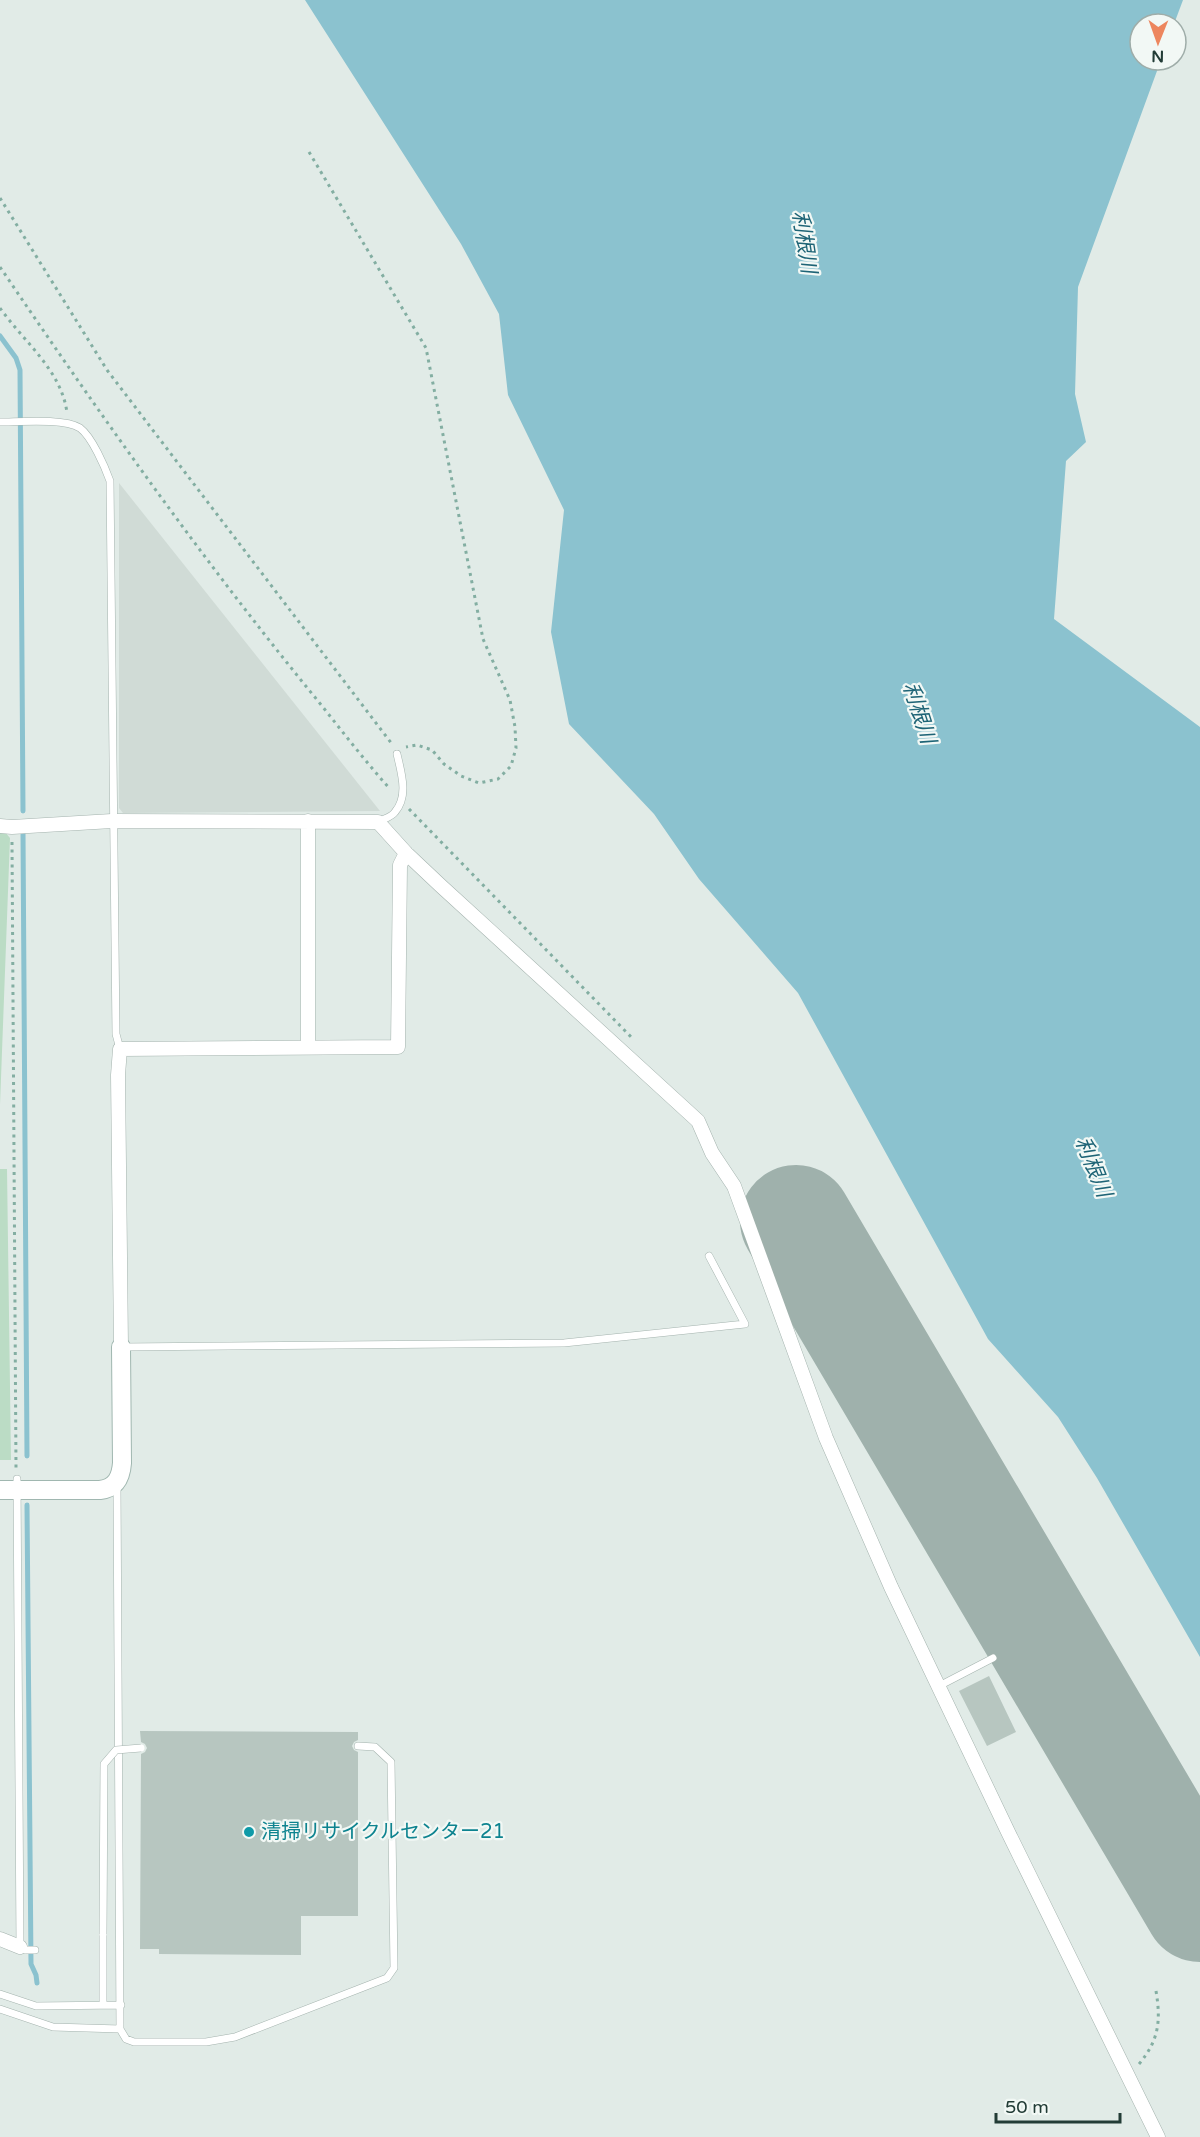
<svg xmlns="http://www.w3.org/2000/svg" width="1200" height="2137" font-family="'Varela Round','Noto Sans JP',sans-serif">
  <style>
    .built { fill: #d0dbd6 }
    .green { fill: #bbdcc5 }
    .water { fill: #8bc2cf }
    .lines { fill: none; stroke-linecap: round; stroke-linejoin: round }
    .stream { stroke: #8bc2cf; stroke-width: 5 }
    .runway { stroke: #9fb1ac; stroke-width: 112 }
    .building { fill: #b7c6c0 }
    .lane-casing { stroke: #a4b3ae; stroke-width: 8 }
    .street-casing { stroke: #a4b3ae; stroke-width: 15 }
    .secondary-casing { stroke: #a0b7b0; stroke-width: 20 }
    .path { stroke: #83aea2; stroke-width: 3; stroke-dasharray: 3 4.5; stroke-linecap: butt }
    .lane { stroke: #fff; stroke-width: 7 }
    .street { stroke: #fff; stroke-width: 14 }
    .secondary { stroke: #fff; stroke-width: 18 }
    .lane-bridge-casing { stroke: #a4b3ae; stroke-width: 8; stroke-linecap: butt }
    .lane-bridge { stroke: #fff; stroke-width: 7 }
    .culture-dot { fill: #0f9aa8; stroke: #f2f8f5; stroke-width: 2 }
    .labels { text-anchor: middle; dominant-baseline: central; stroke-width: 4.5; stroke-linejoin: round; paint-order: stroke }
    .culture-label { font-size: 20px; fill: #0d838f; stroke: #f2f8f5; text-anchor: start }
    .water-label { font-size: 21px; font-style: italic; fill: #1e6476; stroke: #f2f8f5 }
  </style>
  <rect width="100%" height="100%" fill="#e1ebe7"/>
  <!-- built -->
  <path class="built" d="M119 483 380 811 123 813 119 808Z"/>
  <!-- green -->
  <path class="green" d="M0 831H4L10 838 0 1105Z
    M0 1169H7L11 1460H0Z"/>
  <!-- water -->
  <path class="water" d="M305 0H1183L1174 24H1140V60H1161L1078 287 1075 394 1086 442 1066 461 1054 619 1200 727V1657L1097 1478 1058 1417 988 1339 798 993 699 879 654 814 569 724 551 632 564 510 508 395 499 314 461 244Z"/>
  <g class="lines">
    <!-- stream -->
    <path class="stream" d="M0 336 16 358 20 370 23 811
      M23 832 27 1456
      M27 1505 31 1964 36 1975 37 1983"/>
    <!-- runway -->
    <path class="runway" d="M796 1221 1200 1906"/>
  </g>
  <!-- building -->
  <path class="building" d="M989 1676 1016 1732 987 1746 959 1691Z
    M140 1731 358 1732V1740L354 1742 352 1746 354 1750 358 1752V1916H301V1955L159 1954V1949H140L141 1754 145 1752 147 1748 145 1744 141 1742Z"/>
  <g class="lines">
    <!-- lane casing -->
    <g class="lane-casing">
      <path id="lane" d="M0 422C19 422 64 418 80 428 92 437 105 467 110 481L116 1034 120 1049
        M378 822C383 819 392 817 395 812 409 796 401 772 397 754
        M123 1347 564 1343 745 1324 709 1256
        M17 1479 20 1947 26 1950H35
        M117 1485 120 2029
        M939 1686 993 1658
        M0 1994 36 2006 121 2005
        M103 2005V1934
        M0 2009 53 2027 120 2029 126 2039 134 2042H206L235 2037 387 1978 394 1968 391 1762 375 1747 358 1746"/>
    </g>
    <!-- street casing -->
    <g class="street-casing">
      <path id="street" d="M0 826 12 827 112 821 378 822 406 853 441 886 698 1121 712 1153 734 1186 826 1438 891 1587 1009 1834 1158 2137
        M308 1047V821
        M121 1347 118 1075 120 1049 398 1047 400 865 406 853
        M0 1939 20 1947"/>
    </g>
    <!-- secondary casing -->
    <g class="secondary-casing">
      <path id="secondary" d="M0 1490H100C116 1488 121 1477 122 1463L121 1347"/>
    </g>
    <!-- path -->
    <path class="path" d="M309 152 426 348 483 639 510 700 515 727 516 748 511 766 498 779 479 783 461 776 444 764 432 750 417 745 406 747
      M0 198 107 370 392 744
      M0 267C101 416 204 562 318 701 342 731 365 761 390 789
      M0 308C24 342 62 371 67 413
      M409 809 633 1039
      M12 842 16 1468
      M1139 2064C1159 2040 1161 2021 1156 1991"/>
    <!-- lane -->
    <use href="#lane" class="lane"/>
    <!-- street -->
    <use href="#street" class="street"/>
    <!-- secondary -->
    <use href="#secondary" class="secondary"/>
    <!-- lane-bridge casing -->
    <g class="lane-bridge-casing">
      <path id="lane-bridge" d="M103 1934 104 1764 116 1750 141 1748"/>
    </g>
    <!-- lane-bridge -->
    <use href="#lane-bridge" class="lane-bridge"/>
  </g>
  <!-- markers -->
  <circle class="culture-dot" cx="249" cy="1832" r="6"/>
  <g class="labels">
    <!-- culture labels -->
    <g class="culture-label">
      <text x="261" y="1832">清掃リサイクルセンター21</text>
    </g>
    <!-- water labels -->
    <g class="water-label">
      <text transform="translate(804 242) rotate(81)">利根川</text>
      <text transform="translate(919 713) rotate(72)">利根川</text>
      <text transform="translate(1093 1167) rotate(68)">利根川</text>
    </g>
  </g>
  <!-- north arrow -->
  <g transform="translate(1158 42) rotate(181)"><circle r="28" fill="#f2f8f5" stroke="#9fada9" stroke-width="1.5"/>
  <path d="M0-4.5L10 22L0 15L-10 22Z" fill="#ed865e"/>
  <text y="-9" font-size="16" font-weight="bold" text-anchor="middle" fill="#223c36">N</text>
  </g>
  <!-- scale -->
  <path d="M996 2113v9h124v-9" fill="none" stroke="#223c36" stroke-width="3"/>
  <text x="1005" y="2113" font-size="18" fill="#223c36" stroke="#f2f8f5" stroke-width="4.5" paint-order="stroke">50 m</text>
</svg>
